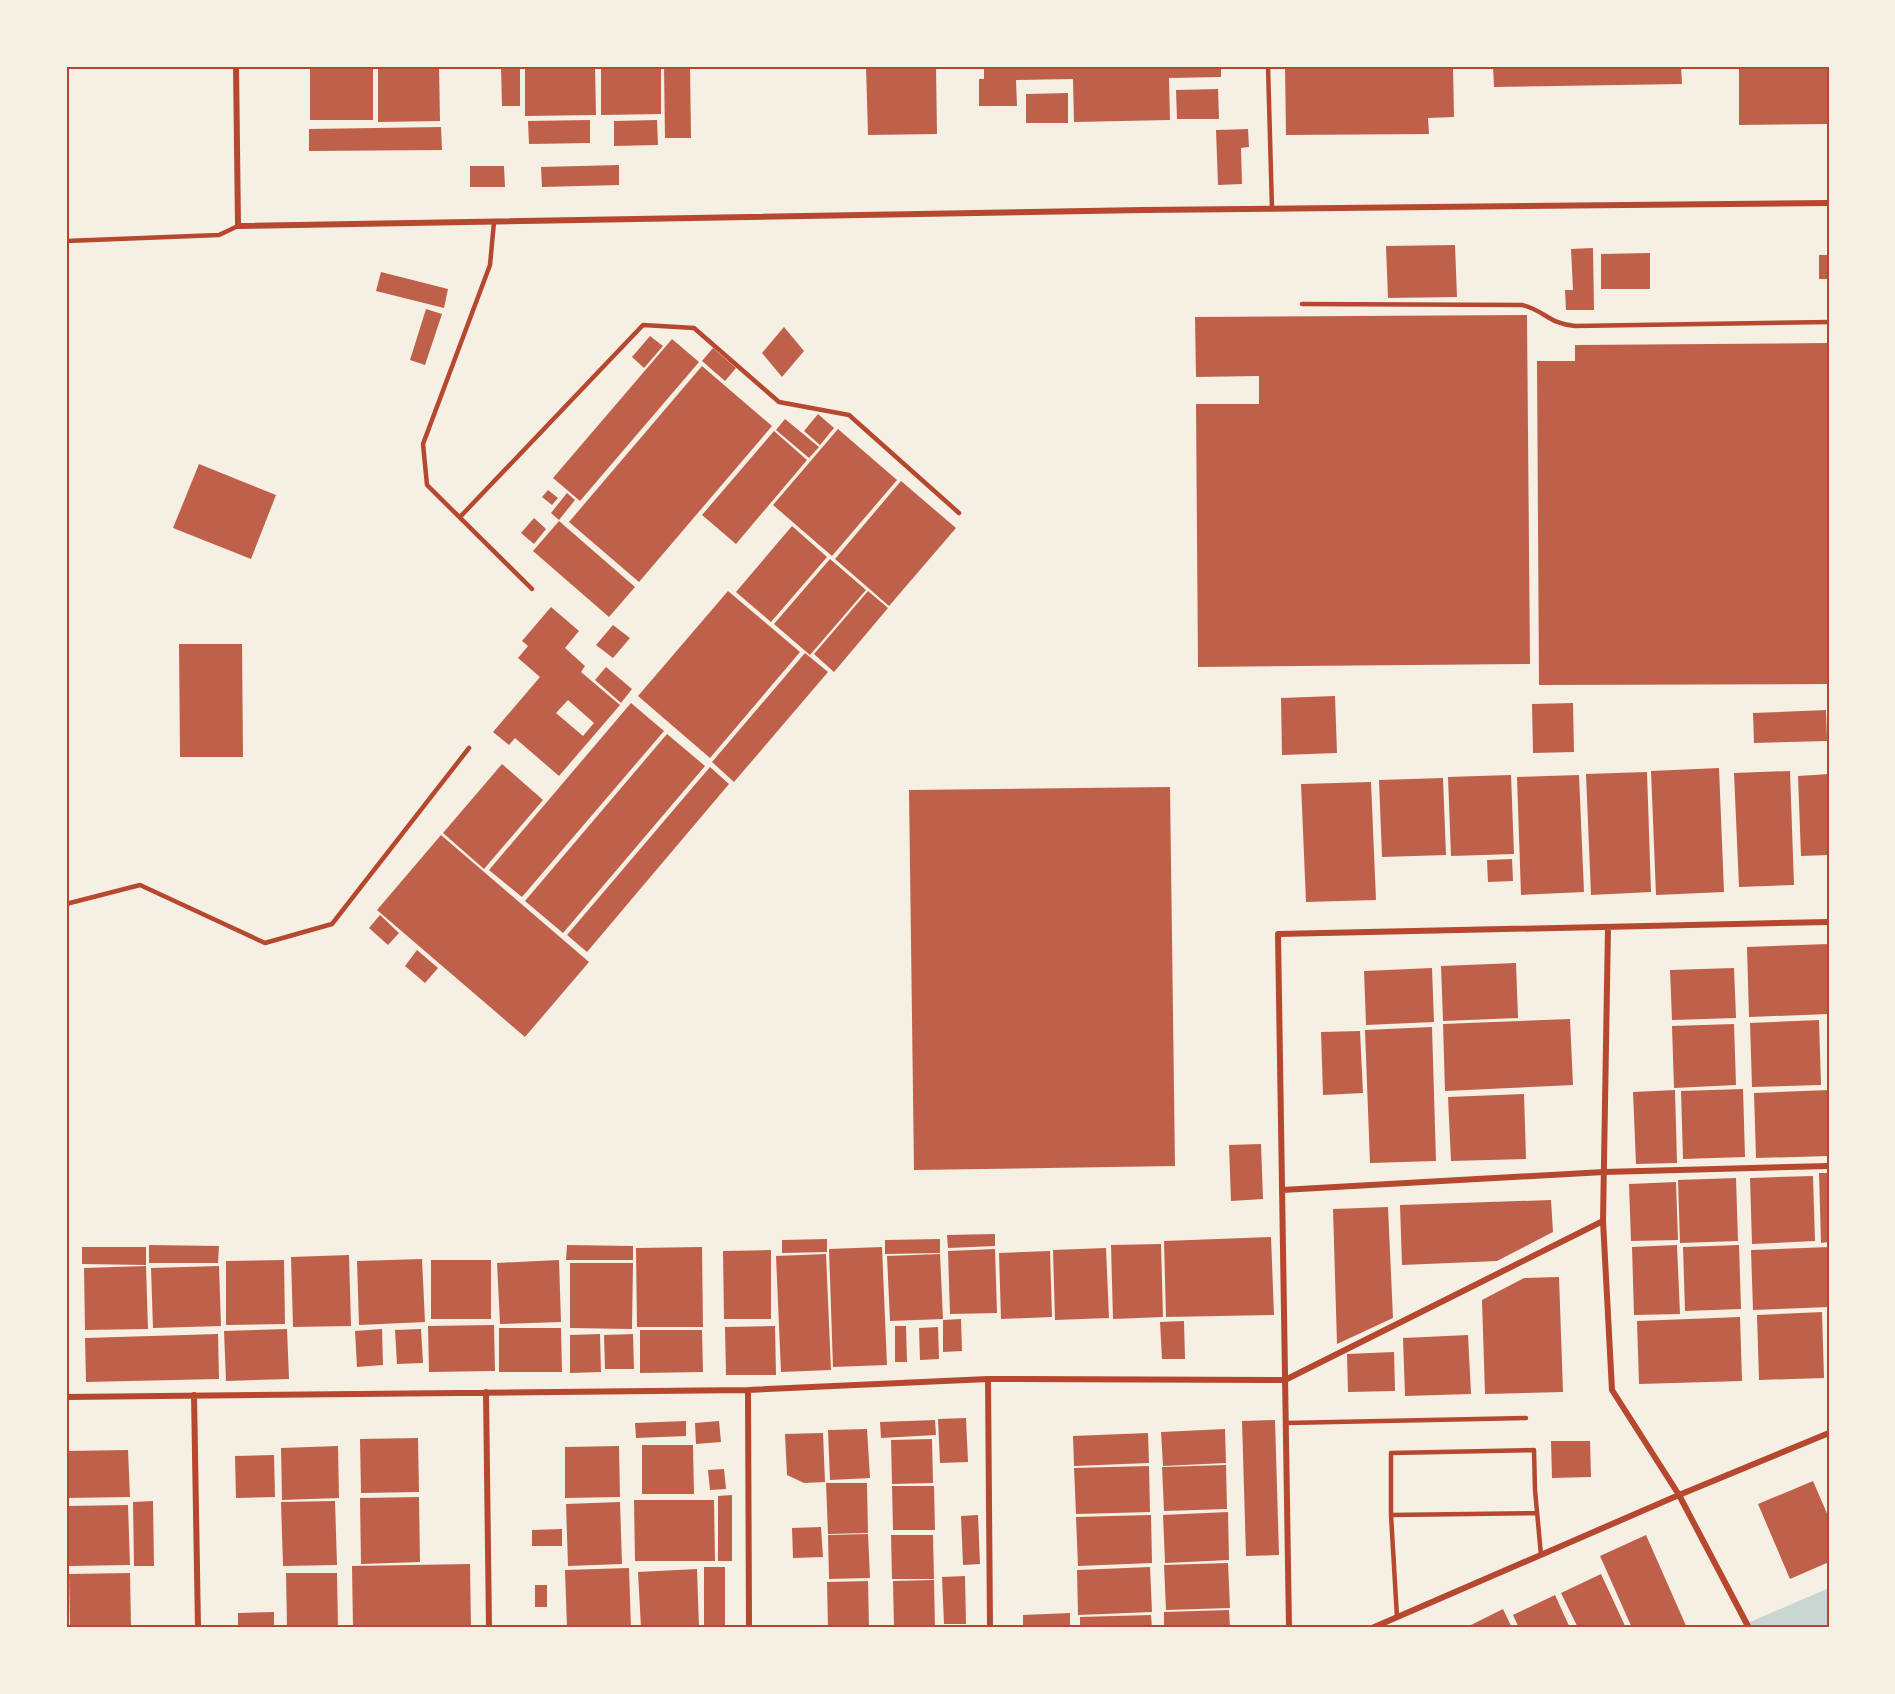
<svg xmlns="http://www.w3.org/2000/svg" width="1895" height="1694" font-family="'Noto Serif',serif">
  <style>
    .water { fill: #c9d6d2 }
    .building { fill: #bf614a; fill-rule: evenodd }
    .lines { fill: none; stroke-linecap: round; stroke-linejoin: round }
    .service { stroke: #b5482f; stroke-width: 4.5 }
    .minor { stroke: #b5482f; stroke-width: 6 }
    .neatline { fill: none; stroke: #b5482f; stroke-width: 2 }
  </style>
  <rect width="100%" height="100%" fill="#f6efe4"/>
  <!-- water -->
  <path class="water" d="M1829 1588V1628H1736Z"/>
  <!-- building -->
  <path class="building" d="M310 66H373V120H310Z
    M378 66H439L440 121 378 122Z
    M501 66H520V106H502Z
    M525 66H595L596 115 525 116Z
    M601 66H661V114L601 115Z
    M664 66H690L691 138H665Z
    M866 66H936L937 134 868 135Z
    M984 66H1221V77L1169 78 1170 120 1074 122 1073 79 1016 80 1017 106H979V79H984Z
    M1285 66H1453L1454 117 1428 118 1429 134 1286 135Z
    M1493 66H1681L1682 84 1494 87Z
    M1739 66H1829V124L1739 125Z
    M1218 89 1219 119H1177L1176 90Z
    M1068 93V123H1026V94Z
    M590 120V143L529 144 528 121Z
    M657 120 658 145 614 146V121Z
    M441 127 442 150 309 151V129Z
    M1248 129 1249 147 1241 148 1242 184 1218 185 1216 130Z
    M619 165V185L542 187 541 167Z
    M470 166H504L505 187H470Z
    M1455 245 1457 297 1388 298 1386 246Z
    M1593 248 1594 310H1566L1565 290H1573L1571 249Z
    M1650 253V289H1601V254Z
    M1819 255H1829V279H1819Z
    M381 272 448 289 444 308 376 291Z
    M426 309 442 314 425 365 410 360Z
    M1527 315 1530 664 1198 667 1196 404H1259V376L1196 377 1195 317Z
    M784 327 804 351 782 377 762 353Z
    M650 336 663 346 644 368 632 357Z
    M672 339 699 362 580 501 553 478Z
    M1829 343V684L1539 685 1537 361H1575V345Z
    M713 348 736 368 725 381 702 361Z
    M702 366 772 426 639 582 569 522Z
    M818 414 834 428 820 445 804 431Z
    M785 419 819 447 809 458 776 430Z
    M838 429 897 480 832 556 773 505Z
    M774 431 807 460 736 544 702 515Z
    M199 464 276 495 251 559 173 528Z
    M901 481 956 528 889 606 835 559Z
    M548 490 558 498 552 505 542 497Z
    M567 493 575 500 559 520 551 513Z
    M534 518 546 529 534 544 521 533Z
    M559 521 635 587 609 617 533 551Z
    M792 526 827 557 771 622 736 592Z
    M830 559 866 590 810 655 774 624Z
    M728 591 800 652 710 758 638 696Z
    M868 591 888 608 834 672 814 654Z
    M551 607 579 631 565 648 585 666 581 672 620 705 559 776 515 738 509 745 493 732 540 677 518 658 528 646 522 641ZM568 700 594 723 583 736 556 713Z
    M613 625 630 638 613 658 596 645Z
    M179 644H242L243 757H180Z
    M805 653 828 672 734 782 712 762Z
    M606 667 632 689 621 703 595 680Z
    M1335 696 1337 753 1282 755 1281 698Z
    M631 703 664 731 522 897 489 870Z
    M1573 703 1574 752 1533 753 1532 704Z
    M1826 710 1827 741 1754 743 1753 713Z
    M667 734 705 766 563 933 525 901Z
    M502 764 543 800 484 869 443 833Z
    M710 767 729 784 587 952 567 935Z
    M1719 768 1724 892 1656 895 1651 771Z
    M1790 771 1794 885 1739 887 1734 773Z
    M1647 772 1651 892 1591 895 1586 774Z
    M1829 774V855L1801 856 1798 776Z
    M1511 775 1514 854 1451 856 1448 777Z
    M1579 775 1584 892 1521 895 1517 777Z
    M1443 778 1446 855 1382 857 1379 780Z
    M1371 782 1376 900 1306 902 1301 784Z
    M1170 787 1175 1166 914 1170 909 790Z
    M441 835 589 962 525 1037 377 910Z
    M1512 859 1513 881 1488 882 1487 860Z
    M380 915 399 933 388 945 369 928Z
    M1829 944V1014L1749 1017 1747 947Z
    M417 950 438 968 425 983 405 966Z
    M1516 963 1518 1018 1443 1021 1441 966Z
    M1432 968 1434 1022 1366 1025 1364 971Z
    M1734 968 1736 1018 1672 1020 1670 970Z
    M1570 1019 1573 1085 1445 1091 1443 1024Z
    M1819 1020 1821 1085 1752 1087 1750 1023Z
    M1734 1024 1736 1085 1674 1088 1672 1026Z
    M1432 1027 1436 1161 1370 1163 1365 1030Z
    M1360 1031 1363 1093 1323 1095 1321 1032Z
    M1743 1089 1745 1157 1683 1159 1681 1091Z
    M1675 1090 1677 1163 1636 1164 1633 1092Z
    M1829 1090V1156L1756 1158 1754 1093Z
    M1524 1094 1526 1159 1451 1161 1448 1097Z
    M1261 1144 1263 1199 1231 1201 1229 1145Z
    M1819 1173H1829V1242L1821 1243Z
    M1813 1176 1815 1241 1752 1244 1750 1178Z
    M1736 1178 1738 1241 1680 1243 1678 1180Z
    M1676 1182 1678 1240 1631 1241 1629 1184Z
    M1551 1200 1553 1232 1497 1261 1402 1265 1400 1205Z
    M1388 1207 1393 1318 1337 1344 1333 1209Z
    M995 1234V1246L948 1248 947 1235Z
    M1271 1237 1274 1315 1166 1317 1164 1241Z
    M827 1239V1252L782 1253V1240Z
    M940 1239V1253L885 1254V1240Z
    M1161 1244 1163 1317 1113 1319 1111 1245Z
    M149 1245 219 1246 218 1263H149Z
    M567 1245 633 1246V1260H566Z
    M1677 1245 1680 1314 1634 1315 1632 1247Z
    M1739 1245 1741 1309 1685 1311 1683 1247Z
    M82 1247H146V1265L82 1264Z
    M702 1247 703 1327H637L636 1248Z
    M882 1247 887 1365 833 1367 829 1249Z
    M1829 1247V1307L1753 1310 1751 1250Z
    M1106 1248 1109 1318 1055 1320 1053 1250Z
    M995 1249 997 1313 950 1314 948 1251Z
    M771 1250V1319H724L723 1251Z
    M1050 1251 1052 1317 1001 1319 999 1253Z
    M826 1254 831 1370 781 1372 776 1256Z
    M940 1254 943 1319 890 1321 887 1256Z
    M349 1255 351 1326 293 1327 291 1257Z
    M422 1259 425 1322 359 1325 357 1261Z
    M284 1260 285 1324 226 1325V1261Z
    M431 1260H491V1319H431Z
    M559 1260 561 1322 500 1324 497 1263Z
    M570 1263H633L632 1329 570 1328Z
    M146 1266 148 1329 85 1330 84 1268Z
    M219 1266 221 1326 153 1328 151 1268Z
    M1559 1277 1563 1392 1485 1394 1482 1300 1524 1278Z
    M1822 1312 1824 1378 1759 1380 1757 1315Z
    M1740 1317 1742 1381 1639 1384 1637 1321Z
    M961 1319 962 1351 943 1352V1320Z
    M1184 1321 1185 1359H1162L1160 1322Z
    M494 1325 495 1371 429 1372 428 1326Z
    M775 1326 776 1375H726L725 1327Z
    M895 1326H906L907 1362H895Z
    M938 1327 939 1359 920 1360 919 1328Z
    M499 1328H561L562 1372H499Z
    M287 1329 289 1379 226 1381 224 1331Z
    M382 1329 383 1365 357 1367 355 1331Z
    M421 1329 423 1363 397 1364 395 1330Z
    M640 1330H702L703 1372 640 1373Z
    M218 1334 219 1379 86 1382 85 1338Z
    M600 1334 601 1372 570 1373V1335Z
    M633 1334 634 1369H605L604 1335Z
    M1468 1335 1471 1394 1405 1396 1403 1338Z
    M1394 1352 1395 1391 1348 1392 1347 1354Z
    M966 1418 968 1462 940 1463 938 1419Z
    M935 1420 936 1435 881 1438 880 1422Z
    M1275 1420 1279 1555 1246 1556 1242 1421Z
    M686 1421V1436L636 1438 635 1423Z
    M719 1421 721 1442 696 1444 695 1423Z
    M867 1429 870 1478 830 1480 828 1430Z
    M1225 1429 1226 1463 1163 1466 1161 1432Z
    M823 1433 825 1482 804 1483 787 1475 785 1434Z
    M1148 1433 1149 1463 1074 1466 1073 1436Z
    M418 1438 419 1492 361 1493 360 1439Z
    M932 1439 933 1483 892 1484 891 1440Z
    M1551 1441H1590L1591 1477 1552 1478Z
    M642 1445H693L694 1494H642Z
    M338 1446 339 1498 282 1500 281 1448Z
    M619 1446 620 1497 565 1498V1447Z
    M128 1450 130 1497 66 1498V1451Z
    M274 1455 275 1497 236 1498 235 1456Z
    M1226 1465 1227 1509 1164 1511 1162 1467Z
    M1149 1466 1150 1512 1076 1514 1074 1468Z
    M724 1469 726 1489 710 1490 708 1470Z
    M1813 1481 1829 1518V1562L1790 1579 1758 1504Z
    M826 1483H867L868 1533 828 1534Z
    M892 1486H934L935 1530H893Z
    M732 1495V1561H718V1496Z
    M419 1497 420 1562 361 1564 360 1498Z
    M634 1500H714L715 1561H635Z
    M153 1501 154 1566H134L133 1502Z
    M335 1501 337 1565 283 1566 281 1502Z
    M620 1502 622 1564 568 1566 566 1504Z
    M128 1505 130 1565 69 1566 68 1506Z
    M1228 1512 1229 1560 1165 1563 1163 1515Z
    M978 1515 980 1564 963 1565 961 1516Z
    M1151 1515 1152 1563 1078 1566 1076 1517Z
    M821 1527 823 1557 793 1558 792 1528Z
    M562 1529V1546H532V1530Z
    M868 1534 870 1578 829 1579 828 1535Z
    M891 1535H933L934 1579H892Z
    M1646 1535 1687 1628H1632L1600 1556Z
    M1228 1563 1230 1608 1166 1610 1164 1565Z
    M470 1564 471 1628H353L352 1566Z
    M704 1567H725V1628H704Z
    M1150 1567 1152 1612 1078 1615 1077 1570Z
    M629 1568 631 1628H567L565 1570Z
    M697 1569 699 1628H641L638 1572Z
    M130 1573 131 1628H70L69 1574Z
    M286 1573H337L338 1628H287Z
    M1601 1574 1626 1628H1578L1561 1593Z
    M965 1576 966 1624H944L942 1577Z
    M934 1580 935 1628H894L893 1581Z
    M868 1581 869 1628H828L827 1582Z
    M535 1585H547V1607H535Z
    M1555 1595 1570 1628H1519L1513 1615Z
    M1503 1609 1512 1628H1465Z
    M1229 1610 1230 1628H1164V1612Z
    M274 1612V1628H238V1613Z
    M1070 1613V1628H1023V1615Z
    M1151 1615 1152 1628H1080V1617Z"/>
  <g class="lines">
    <!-- service -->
    <path class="service" d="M1268 66 1272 209
      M494 222 490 265 423 444 427 485 532 589
      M66 241 219 235 238 226
      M1302 304 1522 305C1544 310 1549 324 1575 326L1829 322
      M460 517 643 325 694 328 779 402 849 415 959 513
      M66 904 140 885 265 943 332 924 469 748
      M1286 1423 1526 1418
      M1391 1515 1537 1513
      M1397 1617 1391 1515V1453L1534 1450 1535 1490 1541 1555"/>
    <!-- minor -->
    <path class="minor" d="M236 66 238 226 1143 210 1829 203
      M1608 927 1603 1221 1612 1390 1679 1495 1749 1628
      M1282 1190 1604 1172 1829 1166
      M988 1379 990 1628
      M748 1390 749 1628
      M486 1392 489 1628
      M194 1395 198 1628
      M66 1397 748 1390 988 1379 1285 1380 1603 1221
      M1289 1628 1278 934 1829 922
      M1372 1628 1679 1495 1829 1433"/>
  </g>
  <!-- border -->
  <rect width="1895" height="1694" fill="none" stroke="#f6efe4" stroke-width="135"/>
  <rect x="68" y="68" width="1760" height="1558" class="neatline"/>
</svg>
